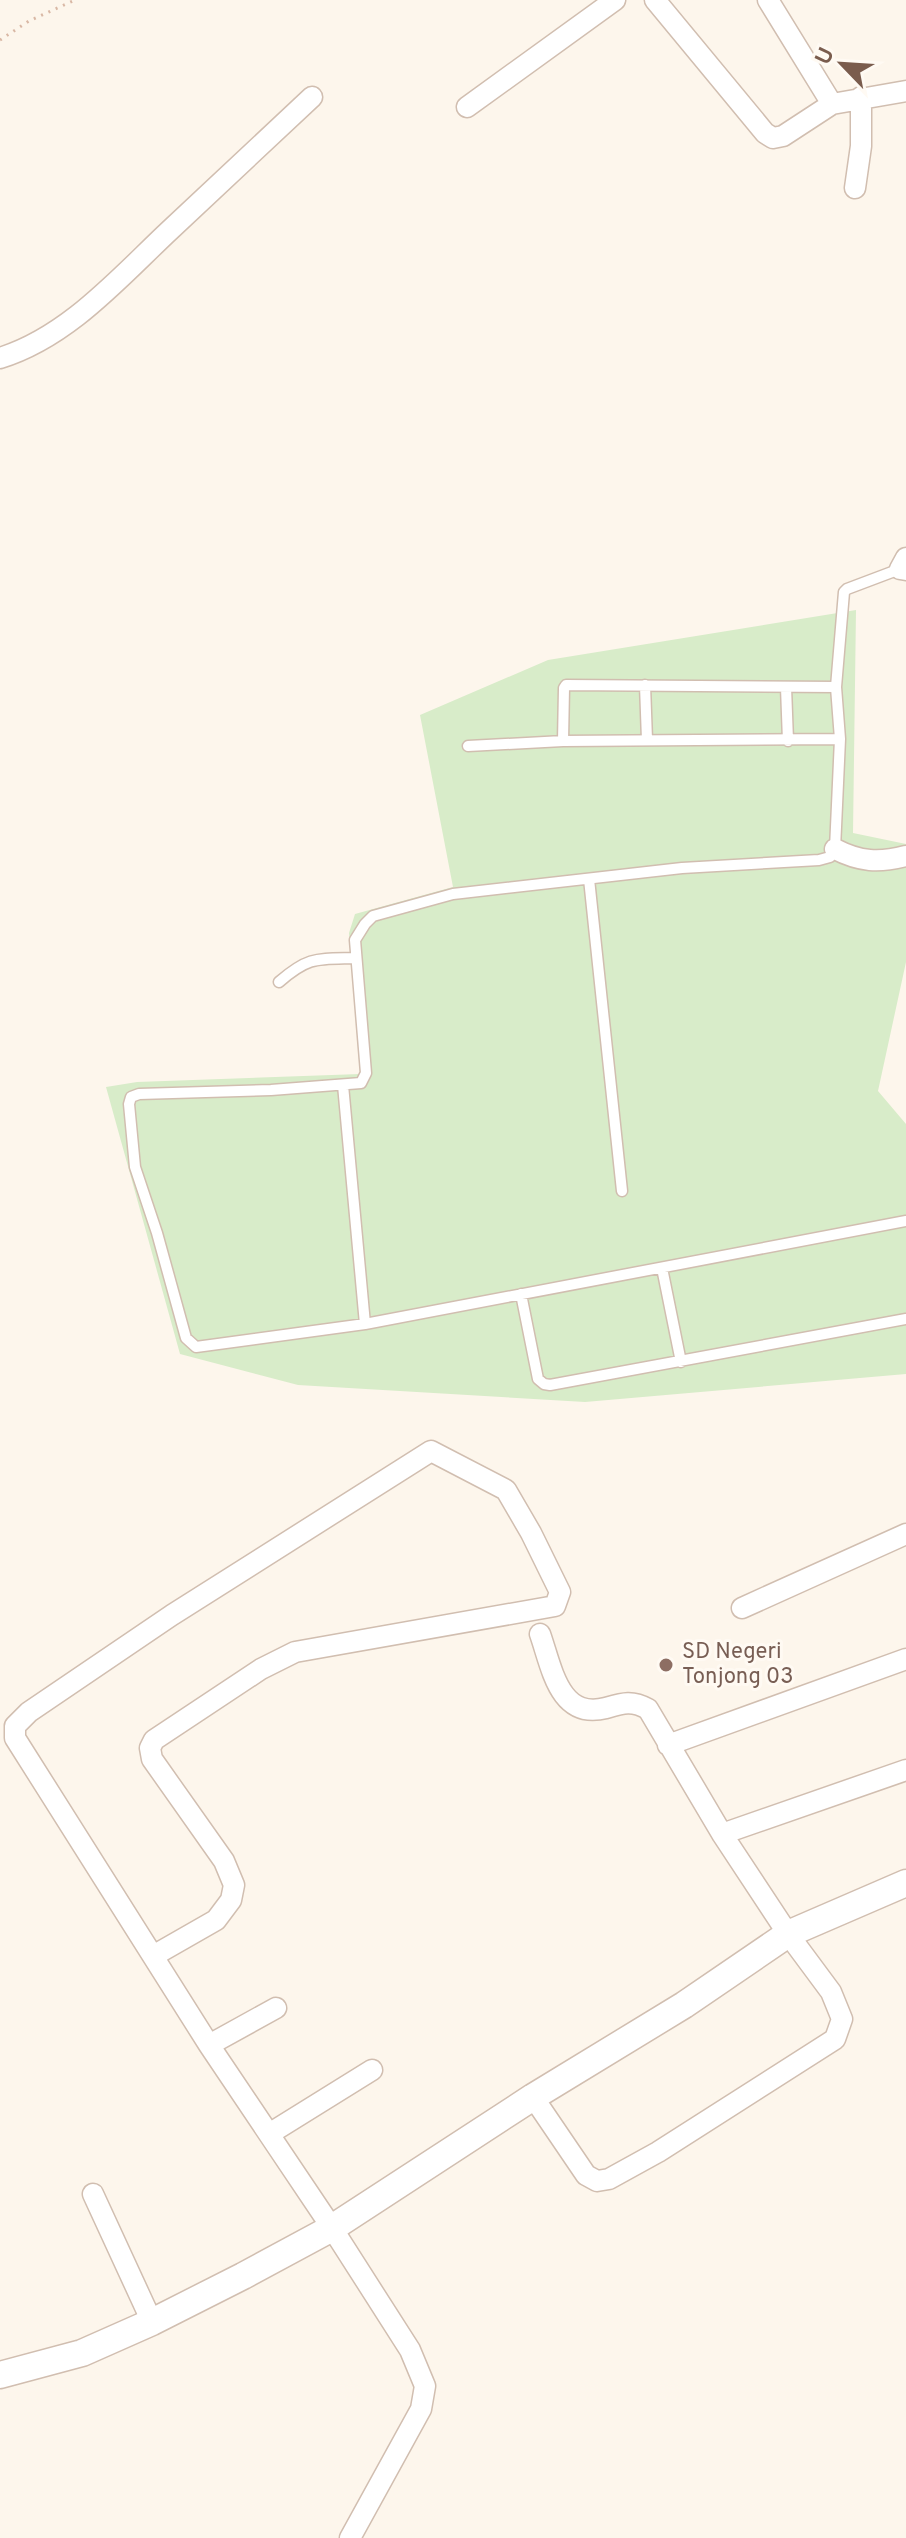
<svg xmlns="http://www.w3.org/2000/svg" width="906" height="2538" font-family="Overpass,sans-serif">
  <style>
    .green { fill: #d8ecc9 }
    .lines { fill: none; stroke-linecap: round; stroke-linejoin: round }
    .service-casing { stroke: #d1beb0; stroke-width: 13 }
    .minor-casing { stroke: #d1beb0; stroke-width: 23 }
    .tertiary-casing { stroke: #d1beb0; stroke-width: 29 }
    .path { stroke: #d9b8a5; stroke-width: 3; stroke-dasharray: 2 6; stroke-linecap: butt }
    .service { stroke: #fff; stroke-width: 10 }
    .minor { stroke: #fff; stroke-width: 20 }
    .tertiary { stroke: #fff; stroke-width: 26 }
    .education-dot { fill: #8d6e63; stroke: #fffaf3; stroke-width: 3 }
    .labels { text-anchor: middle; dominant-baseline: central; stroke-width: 6; stroke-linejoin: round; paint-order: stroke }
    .education-label { font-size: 22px; fill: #785e54; stroke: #fffaf3; text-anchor: start }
  </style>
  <rect width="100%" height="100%" fill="#fdf6ec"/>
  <!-- green -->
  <path class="green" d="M856 610 853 833 906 844V962L878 1091 906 1124V1374L585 1402 298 1385 180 1354 106 1087 137 1082 360 1074 349 933 355 914 453 887 420 715 548 660Z"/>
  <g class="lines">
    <!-- service casing -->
    <g class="service-casing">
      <path id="service" d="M900 569 847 589 844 592 836 687 840 739 835 849 830 857 819 860 682 868 453 894 373 916 365 924 355 940 366 1073 361 1083 271 1090 139 1094 131 1097 129 1104 135 1167 157 1233 186 1338 196 1347 365 1324 906 1221
        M645 685 647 740
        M786 687 788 741
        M563 741 564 688 566 685 836 687
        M468 746 563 741 840 739
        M589 879 622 1191
        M279 982C309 956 317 959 356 958
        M343 1085 365 1324
        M662 1268 681 1362
        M521 1294 538 1379 544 1384 550 1385 906 1319"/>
    </g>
    <!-- minor casing -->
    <g class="minor-casing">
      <path id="minor" d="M655 0 765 133 773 138 783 136 832 104 906 91
        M768 0 832 104
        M467 107 615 0
        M855 188 861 146V97
        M0 358C68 337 119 278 169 231 217 186 265 141 312 97
        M906 558 900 569 906 570
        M835 849C860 862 879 863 906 856
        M742 1608 906 1534
        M668 1745 906 1659
        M722 1834 906 1770
        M153 1956 216 1920 231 1900 234 1885 224 1861 152 1759 150 1748 154 1740 261 1669 295 1652 555 1606 560 1592 531 1533 506 1490 431 1451 172 1615 29 1712 15 1726V1738L209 2045 332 2228 410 2350 425 2386 421 2409 350 2538
        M209 2045 276 2008
        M533 2097 586 2175 597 2181 609 2179 658 2152 835 2039 842 2019 831 1992 788 1934 722 1834 648 1709C632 1700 623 1703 606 1708 559 1720 552 1668 540 1634
        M269 2134 372 2070
        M93 2194 152 2322"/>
    </g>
    <!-- tertiary casing -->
    <g class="tertiary-casing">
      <path id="tertiary" d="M0 2375 82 2353 152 2322 243 2276 332 2228 533 2097 684 2005 788 1934 906 1883"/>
    </g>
    <!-- path -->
    <path class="path" d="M0 40 29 21 75 0"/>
    <!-- service -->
    <use href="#service" class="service"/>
    <!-- minor -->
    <use href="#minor" class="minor"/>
    <!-- tertiary -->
    <use href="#tertiary" class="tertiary"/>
  </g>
  <!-- markers -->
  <circle class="education-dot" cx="666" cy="1665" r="8"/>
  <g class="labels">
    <!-- education labels -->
    <g class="education-label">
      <text x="682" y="1652">SD Negeri<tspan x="682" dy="25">Tonjong 03</tspan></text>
    </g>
  </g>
  <!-- north arrow -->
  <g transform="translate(842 64) rotate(295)" stroke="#fffaf3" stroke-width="6" paint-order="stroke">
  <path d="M0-6L14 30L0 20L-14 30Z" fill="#7a5c4d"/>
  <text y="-12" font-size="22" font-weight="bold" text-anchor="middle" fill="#7a5c4d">U</text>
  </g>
</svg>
